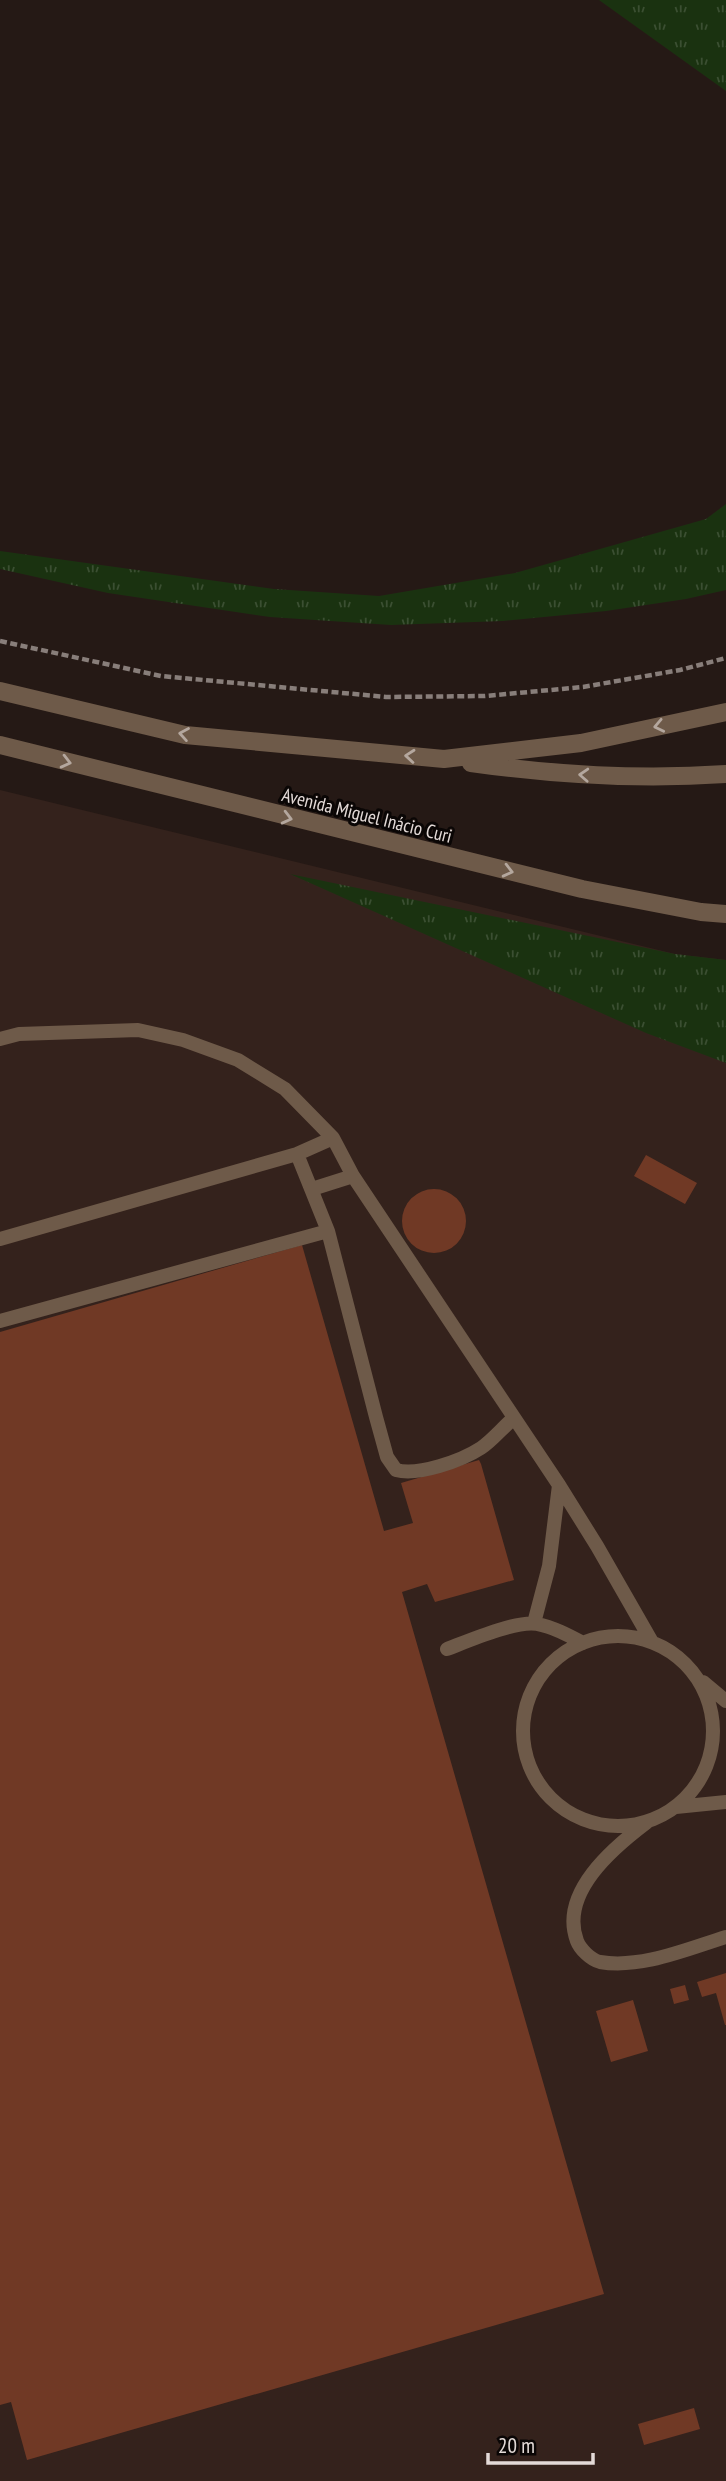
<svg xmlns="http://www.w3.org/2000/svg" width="726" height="2481" font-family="'PT Sans Narrow',sans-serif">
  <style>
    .built { fill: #34221c }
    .grass { fill: url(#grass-tufts) }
    .building { fill: #703925 }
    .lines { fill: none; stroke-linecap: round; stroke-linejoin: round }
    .path { stroke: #887e7a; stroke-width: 4.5; stroke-dasharray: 7 3.5; stroke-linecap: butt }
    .service { stroke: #6e5a49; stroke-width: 14 }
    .tertiary { stroke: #6e5a49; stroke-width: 18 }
    .oneway { stroke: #b4a79e }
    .labels { text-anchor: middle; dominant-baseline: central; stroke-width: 6; stroke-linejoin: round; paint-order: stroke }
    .street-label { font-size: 19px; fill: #e3dad7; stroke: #0a0605 }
  </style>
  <defs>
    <pattern id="grass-tufts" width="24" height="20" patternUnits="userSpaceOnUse" patternTransform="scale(1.75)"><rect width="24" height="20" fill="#1a3210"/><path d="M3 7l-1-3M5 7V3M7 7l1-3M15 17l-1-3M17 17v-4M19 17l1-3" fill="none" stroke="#3b4f32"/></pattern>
  </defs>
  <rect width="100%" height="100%" fill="#251915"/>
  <!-- built -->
  <path class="built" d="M0 790 675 954 726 960V2481H0Z"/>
  <!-- grass -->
  <path class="grass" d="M599 0H726V91Z
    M726 504V590L686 599 606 611 503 621 391 625 270 617 108 593 0 569V551L274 589 379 596 515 573 706 519Z
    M290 874 675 954 726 960V1063L646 1033Z"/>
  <!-- building -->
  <path class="building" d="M646 1155 697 1183 685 1204 634 1176Z
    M402 1221a32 32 0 1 1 64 0a32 32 0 1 1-64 0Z
    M302 1245 384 1531 413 1523 401 1483 479 1460 481 1464 514 1580 435 1602 427 1584 402 1592 604 2294 27 2460 11 2402 0 2405V1332Z
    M726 1973V2025H725L716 1993 702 1997 697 1982Z
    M685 1985 689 2000 674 2004 670 1989Z
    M633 2000 648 2051 611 2062 596 2011Z
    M694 2408 700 2429 644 2445 638 2424Z"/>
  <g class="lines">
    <!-- path -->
    <path class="path" d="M0 641 161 676 386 697 485 696 583 687 680 670 726 658"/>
    <!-- service -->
    <path class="service" d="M0 1039 19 1034 138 1030 183 1040 238 1060 285 1089 333 1138 297 1154 0 1239
      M333 1138 353 1176 559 1485 597 1546 652 1642
      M297 1154 328 1231 376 1417 387 1457 396 1470C418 1476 461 1461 481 1448 493 1440 503 1427 514 1418
      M312 1189 353 1176
      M0 1321 328 1231
      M534 1623 549 1566 559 1485
      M523 1731a95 95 0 1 1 190 0a95 95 0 1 1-190 0Z
      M447 1649C468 1641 517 1620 537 1624 553 1627 568 1635 583 1643
      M703 1682 726 1701
      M676 1807 726 1802
      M646 1823C613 1848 559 1893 577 1941 580 1949 591 1960 600 1962 641 1969 687 1949 726 1937"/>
    <!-- tertiary -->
    <path class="tertiary" d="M0 691 185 735 444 759 581 743 726 712
      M0 745 582 889 701 912 726 914
      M471 763C556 775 641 780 726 774"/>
  </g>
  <!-- one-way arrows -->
  <defs><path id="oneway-chevron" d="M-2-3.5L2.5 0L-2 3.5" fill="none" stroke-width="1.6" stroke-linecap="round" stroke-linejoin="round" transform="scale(1.75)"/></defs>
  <g class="oneway">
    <use href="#oneway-chevron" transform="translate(659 726) rotate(168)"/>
    <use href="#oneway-chevron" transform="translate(184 734) rotate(-170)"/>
    <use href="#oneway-chevron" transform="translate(410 756) rotate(-175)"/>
    <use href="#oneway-chevron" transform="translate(66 762) rotate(14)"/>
    <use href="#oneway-chevron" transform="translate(584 775) rotate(-177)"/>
    <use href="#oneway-chevron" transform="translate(287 818) rotate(14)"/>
    <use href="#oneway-chevron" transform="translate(508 871) rotate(14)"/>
  </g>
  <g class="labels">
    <!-- street labels -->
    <g class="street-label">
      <text transform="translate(367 815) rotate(14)">Avenida Miguel Inácio Curi</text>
    </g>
  </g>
  <!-- scale -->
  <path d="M488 2453v10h105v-10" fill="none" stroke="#e3dad7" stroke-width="3.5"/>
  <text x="498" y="2453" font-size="21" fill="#e3dad7" stroke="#0a0605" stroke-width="5" paint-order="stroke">20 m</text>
</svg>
